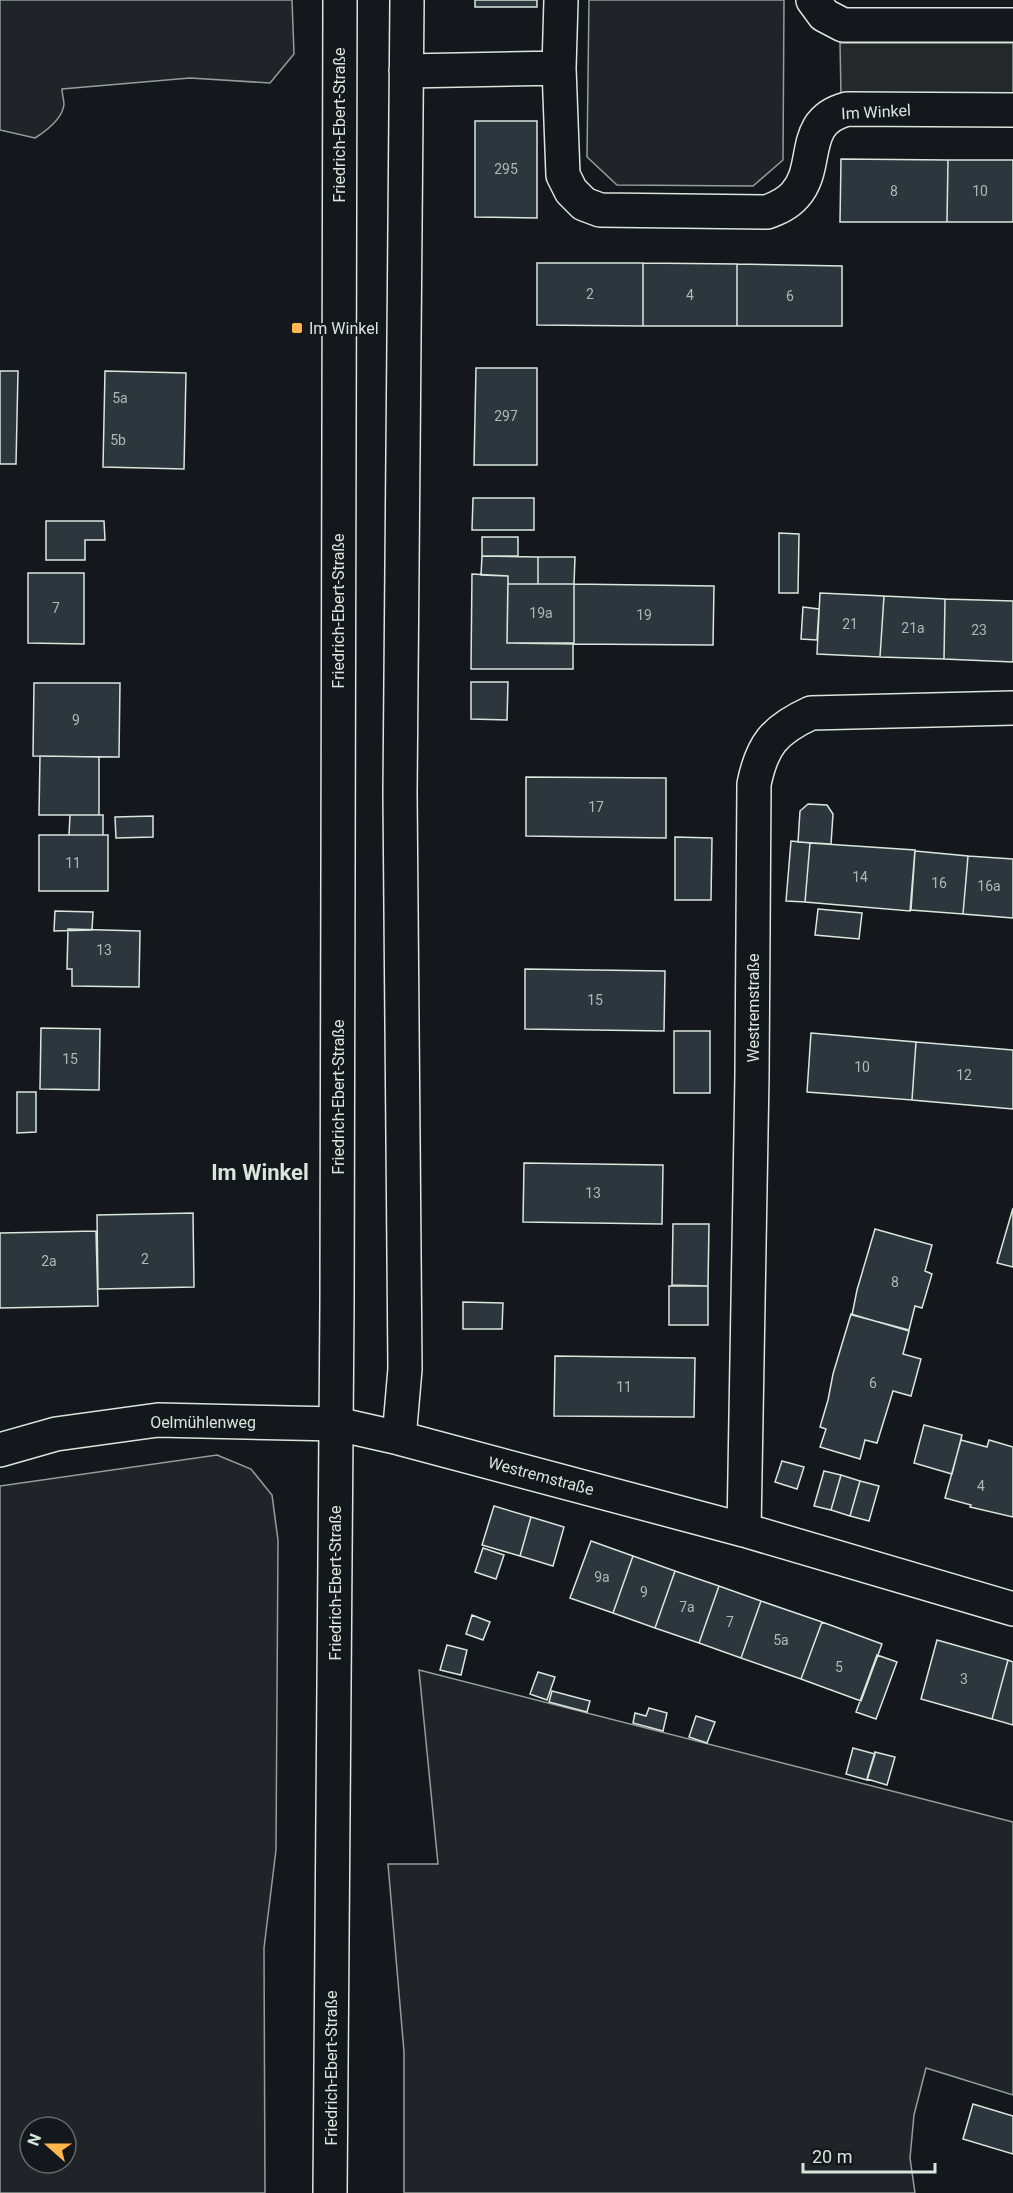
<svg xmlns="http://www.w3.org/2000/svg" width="1013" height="2193" font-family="Roboto,sans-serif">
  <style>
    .green { fill: #202428; stroke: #939e99; stroke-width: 1.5; fill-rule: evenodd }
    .parking { fill: #24282b; stroke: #939e99; stroke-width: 1.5 }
    .building { fill: #2c363c; stroke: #d8e6dc; stroke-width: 1.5 }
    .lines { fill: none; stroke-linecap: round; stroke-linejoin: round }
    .minor-casing { stroke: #d8e6dc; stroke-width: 36 }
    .major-casing { stroke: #d8e6dc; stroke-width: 36 }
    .minor { stroke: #14181c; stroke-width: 33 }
    .major { stroke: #14181c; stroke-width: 33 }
    .poi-dot { fill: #ffb74d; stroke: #14181c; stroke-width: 2 }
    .labels { text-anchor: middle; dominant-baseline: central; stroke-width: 4.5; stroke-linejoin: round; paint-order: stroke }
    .number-label { font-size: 14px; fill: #adbab4 }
    .street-label { font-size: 16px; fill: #d8e6dc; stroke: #14181c }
    .poi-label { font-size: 16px; fill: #d8e6dc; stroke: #14181c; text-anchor: start }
    .district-label { font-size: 22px; font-weight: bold; fill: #d8e6dc; stroke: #14181c }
  </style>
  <rect width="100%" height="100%" fill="#14181c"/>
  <!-- green -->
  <path class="green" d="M0 0H292L294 54 270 83 190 78 62 89C62 94 64 100 64 104 63 119 46 131 35 138L0 130Z
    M589 0H784L783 160 753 186 617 185 587 157Z
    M217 1455 251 1469 272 1495 278 1540 276 1850 264 1948 265 2193H0V1486ZM30 2127H66V2163H30Z
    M419 1670 1013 1822V2095L926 2068 914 2115 910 2158 915 2193H404V2052L388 1864H438Z"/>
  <!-- parking -->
  <path class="parking" d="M840 43H1013V96L841 95Z"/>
  <!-- building -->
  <path class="building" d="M475 0H537V7H475Z
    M475 121H537V218L475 217Z
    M841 159 948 160 947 222H840Z
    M948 160H1013V222H947Z
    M537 263H643V326L537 325Z
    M643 263 737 264V326H643Z
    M737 264 842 266V326H737Z
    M476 368H537V465H474Z
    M0 371H18L16 464H0Z
    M105 371 186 373 184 469 103 467Z
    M473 498H534V530H472Z
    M46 521H104L105 540H85V560H46Z
    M779 533 799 534 798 593H779Z
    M482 537H518V556H482Z
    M482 556 538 557V584H508V576L481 575Z
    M538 557H575L574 584H538Z
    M28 573H84V644L28 643Z
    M472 574 508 576 507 643H573V669H471Z
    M508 584H574V644L507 643Z
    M574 584 714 586 713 645 574 644Z
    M820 593 884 596 880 657 817 654Z
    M884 596 945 599 944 659 880 657Z
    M945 599 1013 601V662L944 659Z
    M803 607 819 609 817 640 801 639Z
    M471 682H508L507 720 471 719Z
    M34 683H120L119 757 33 756Z
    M40 756 99 757V815H39Z
    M526 777 666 778V838L526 836Z
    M808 804 827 805 833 814 831 844 798 842 800 811Z
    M70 815H103V835H69Z
    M153 816V837L116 838 115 817Z
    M39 835H108V891H39Z
    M675 837 712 838 711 900H675Z
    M791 841 810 843 805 902 786 901Z
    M810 843 915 850 910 911 805 902Z
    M915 851 968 856 963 914 911 910Z
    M968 856 1013 859V918L963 914Z
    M818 909 862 913 859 939 815 935Z
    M55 911 93 912 92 930 54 931Z
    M68 929 140 931 139 987 72 986V969H67Z
    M525 969 665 971 664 1031 525 1029Z
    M41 1028 100 1029 99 1090 40 1089Z
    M674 1031H710V1093H674Z
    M811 1033 916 1042 912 1100 807 1092Z
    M916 1042 1013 1050V1109L912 1100Z
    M17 1092H36V1132L17 1133Z
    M524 1163 663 1165 662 1224 523 1222Z
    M1013 1208V1267L997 1263Z
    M193 1213 194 1287 98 1289 97 1215Z
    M673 1224H709L708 1286 672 1285Z
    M875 1229 932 1245 925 1271 932 1274 922 1308 915 1306 909 1330 852 1315 857 1290Z
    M96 1231 98 1306 0 1308V1233Z
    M669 1286H708V1325H669Z
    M463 1302 503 1303 502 1329H463Z
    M851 1314 909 1331 903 1354 921 1359 911 1396 893 1391 877 1443 865 1440 860 1459 820 1447 826 1429 820 1427 828 1400 833 1374Z
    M555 1356 695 1358 694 1417 554 1416Z
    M924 1425 962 1435 952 1474 914 1463Z
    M961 1440 987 1447 989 1440 1013 1447V1517L970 1507 971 1505 945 1498Z
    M782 1461 804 1467 797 1489 775 1482Z
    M824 1471 841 1475 831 1510 814 1506Z
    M841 1475 860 1481 850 1516 831 1510Z
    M860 1481 879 1486 869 1521 850 1516Z
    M494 1506 531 1517 520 1556 482 1545Z
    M531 1517 564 1527 553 1566 520 1556Z
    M591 1541 633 1556 613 1613 570 1598Z
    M483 1548 504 1555 496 1579 475 1572Z
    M633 1556 675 1571 655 1628 613 1613Z
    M675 1571 719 1586 699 1643 655 1628Z
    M719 1586 761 1601 741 1658 699 1643Z
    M761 1601 822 1622 801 1679 741 1658Z
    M472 1615 490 1622 483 1640 466 1634Z
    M822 1622 882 1644 861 1701 801 1679Z
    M937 1640 1008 1660 992 1719 921 1699Z
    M447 1645 467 1650 461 1675 440 1670Z
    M877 1655 897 1662 876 1719 856 1712Z
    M1008 1660 1013 1662V1725L992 1719Z
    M538 1672 555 1677 547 1700 530 1694Z
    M552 1691 590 1701 587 1712 549 1702Z
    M649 1708 667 1713 663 1731 633 1723 635 1713 646 1716Z
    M696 1716 715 1722 707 1743 689 1737Z
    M853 1748 875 1754 867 1780 846 1774Z
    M875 1752 895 1757 887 1785 867 1779Z
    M973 2104 1013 2116V2154L963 2139Z"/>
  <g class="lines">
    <!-- minor casing -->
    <g class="minor-casing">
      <path id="minor" d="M561 0 559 68 563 175 571 191 584 204 600 210 767 212C778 208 787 204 795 195 821 166 798 122 847 109L1013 110
        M813 0 824 15 843 25H1013
        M406 71 559 68
        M399 1438 405 1369 400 793 407 0
        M0 1450 56 1434 158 1420 337 1424 399 1438 744 1530 1013 1609
        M744 1530 752 1075 754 784C762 745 774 730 811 713L1013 708"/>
    </g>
    <!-- major casing -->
    <g class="major-casing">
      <path id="major" d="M330 2193 337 1304 340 0"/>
    </g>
    <!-- minor -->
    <use href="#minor" class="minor"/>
    <!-- major -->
    <use href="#major" class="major"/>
  </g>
  <!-- markers -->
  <rect class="poi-dot" x="291" y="322" width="12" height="12" rx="3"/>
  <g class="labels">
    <!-- number labels -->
    <g class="number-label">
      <text x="506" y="169">295</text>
      <text x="894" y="191">8</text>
      <text x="980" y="191">10</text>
      <text x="590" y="294">2</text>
      <text x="690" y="295">4</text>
      <text x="790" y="296">6</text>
      <text x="120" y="398">5a</text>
      <text x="506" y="416">297</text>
      <text x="118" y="440">5b</text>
      <text x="56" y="608">7</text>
      <text x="541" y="613">19a</text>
      <text x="644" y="615">19</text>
      <text x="850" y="624">21</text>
      <text x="913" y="628">21a</text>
      <text x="979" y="630">23</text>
      <text x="76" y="720">9</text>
      <text x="596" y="807">17</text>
      <text x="73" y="863">11</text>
      <text x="860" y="877">14</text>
      <text x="939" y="883">16</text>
      <text x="989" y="886">16a</text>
      <text x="104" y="950">13</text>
      <text x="595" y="1000">15</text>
      <text x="70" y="1059">15</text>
      <text x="862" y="1067">10</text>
      <text x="964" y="1075">12</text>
      <text x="593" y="1193">13</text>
      <text x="145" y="1259">2</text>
      <text x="49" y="1261">2a</text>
      <text x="895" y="1282">8</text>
      <text x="873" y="1383">6</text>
      <text x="624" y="1387">11</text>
      <text x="981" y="1486">4</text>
      <text x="602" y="1577">9a</text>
      <text x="644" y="1592">9</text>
      <text x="687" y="1607">7a</text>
      <text x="730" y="1622">7</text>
      <text x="781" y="1640">5a</text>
      <text x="839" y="1667">5</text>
      <text x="964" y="1679">3</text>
    </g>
    <!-- street labels -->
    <g class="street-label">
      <text transform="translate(876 112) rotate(-3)">Im Winkel</text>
      <text transform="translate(339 125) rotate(-90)">Friedrich-Ebert-Straße</text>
      <text transform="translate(338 611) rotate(-90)">Friedrich-Ebert-Straße</text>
      <text transform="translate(753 1008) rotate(-90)">Westremstraße</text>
      <text transform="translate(338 1097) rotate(-90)">Friedrich-Ebert-Straße</text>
      <text x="203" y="1422">Oelmühlenweg</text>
      <text transform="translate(541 1476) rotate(15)">Westremstraße</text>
      <text transform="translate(335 1583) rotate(-90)">Friedrich-Ebert-Straße</text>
      <text transform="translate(331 2068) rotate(-90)">Friedrich-Ebert-Straße</text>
    </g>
    <!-- poi labels -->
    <g class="poi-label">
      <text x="309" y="328">Im Winkel</text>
    </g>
    <!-- district labels -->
    <g class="district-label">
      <text x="260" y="1172">Im Winkel</text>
    </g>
  </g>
  <!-- north arrow -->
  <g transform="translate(48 2145) rotate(291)"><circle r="28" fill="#14181c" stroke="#626a69" stroke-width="1.5"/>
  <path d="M0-4.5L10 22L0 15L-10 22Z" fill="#ffb74d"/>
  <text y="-9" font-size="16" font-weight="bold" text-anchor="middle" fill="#d8e6dc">N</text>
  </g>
  <!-- scale -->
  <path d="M803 2163v9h132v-9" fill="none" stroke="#d8e6dc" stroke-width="3"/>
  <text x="812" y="2163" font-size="18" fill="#d8e6dc" stroke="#14181c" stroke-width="4.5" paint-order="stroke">20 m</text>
</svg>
